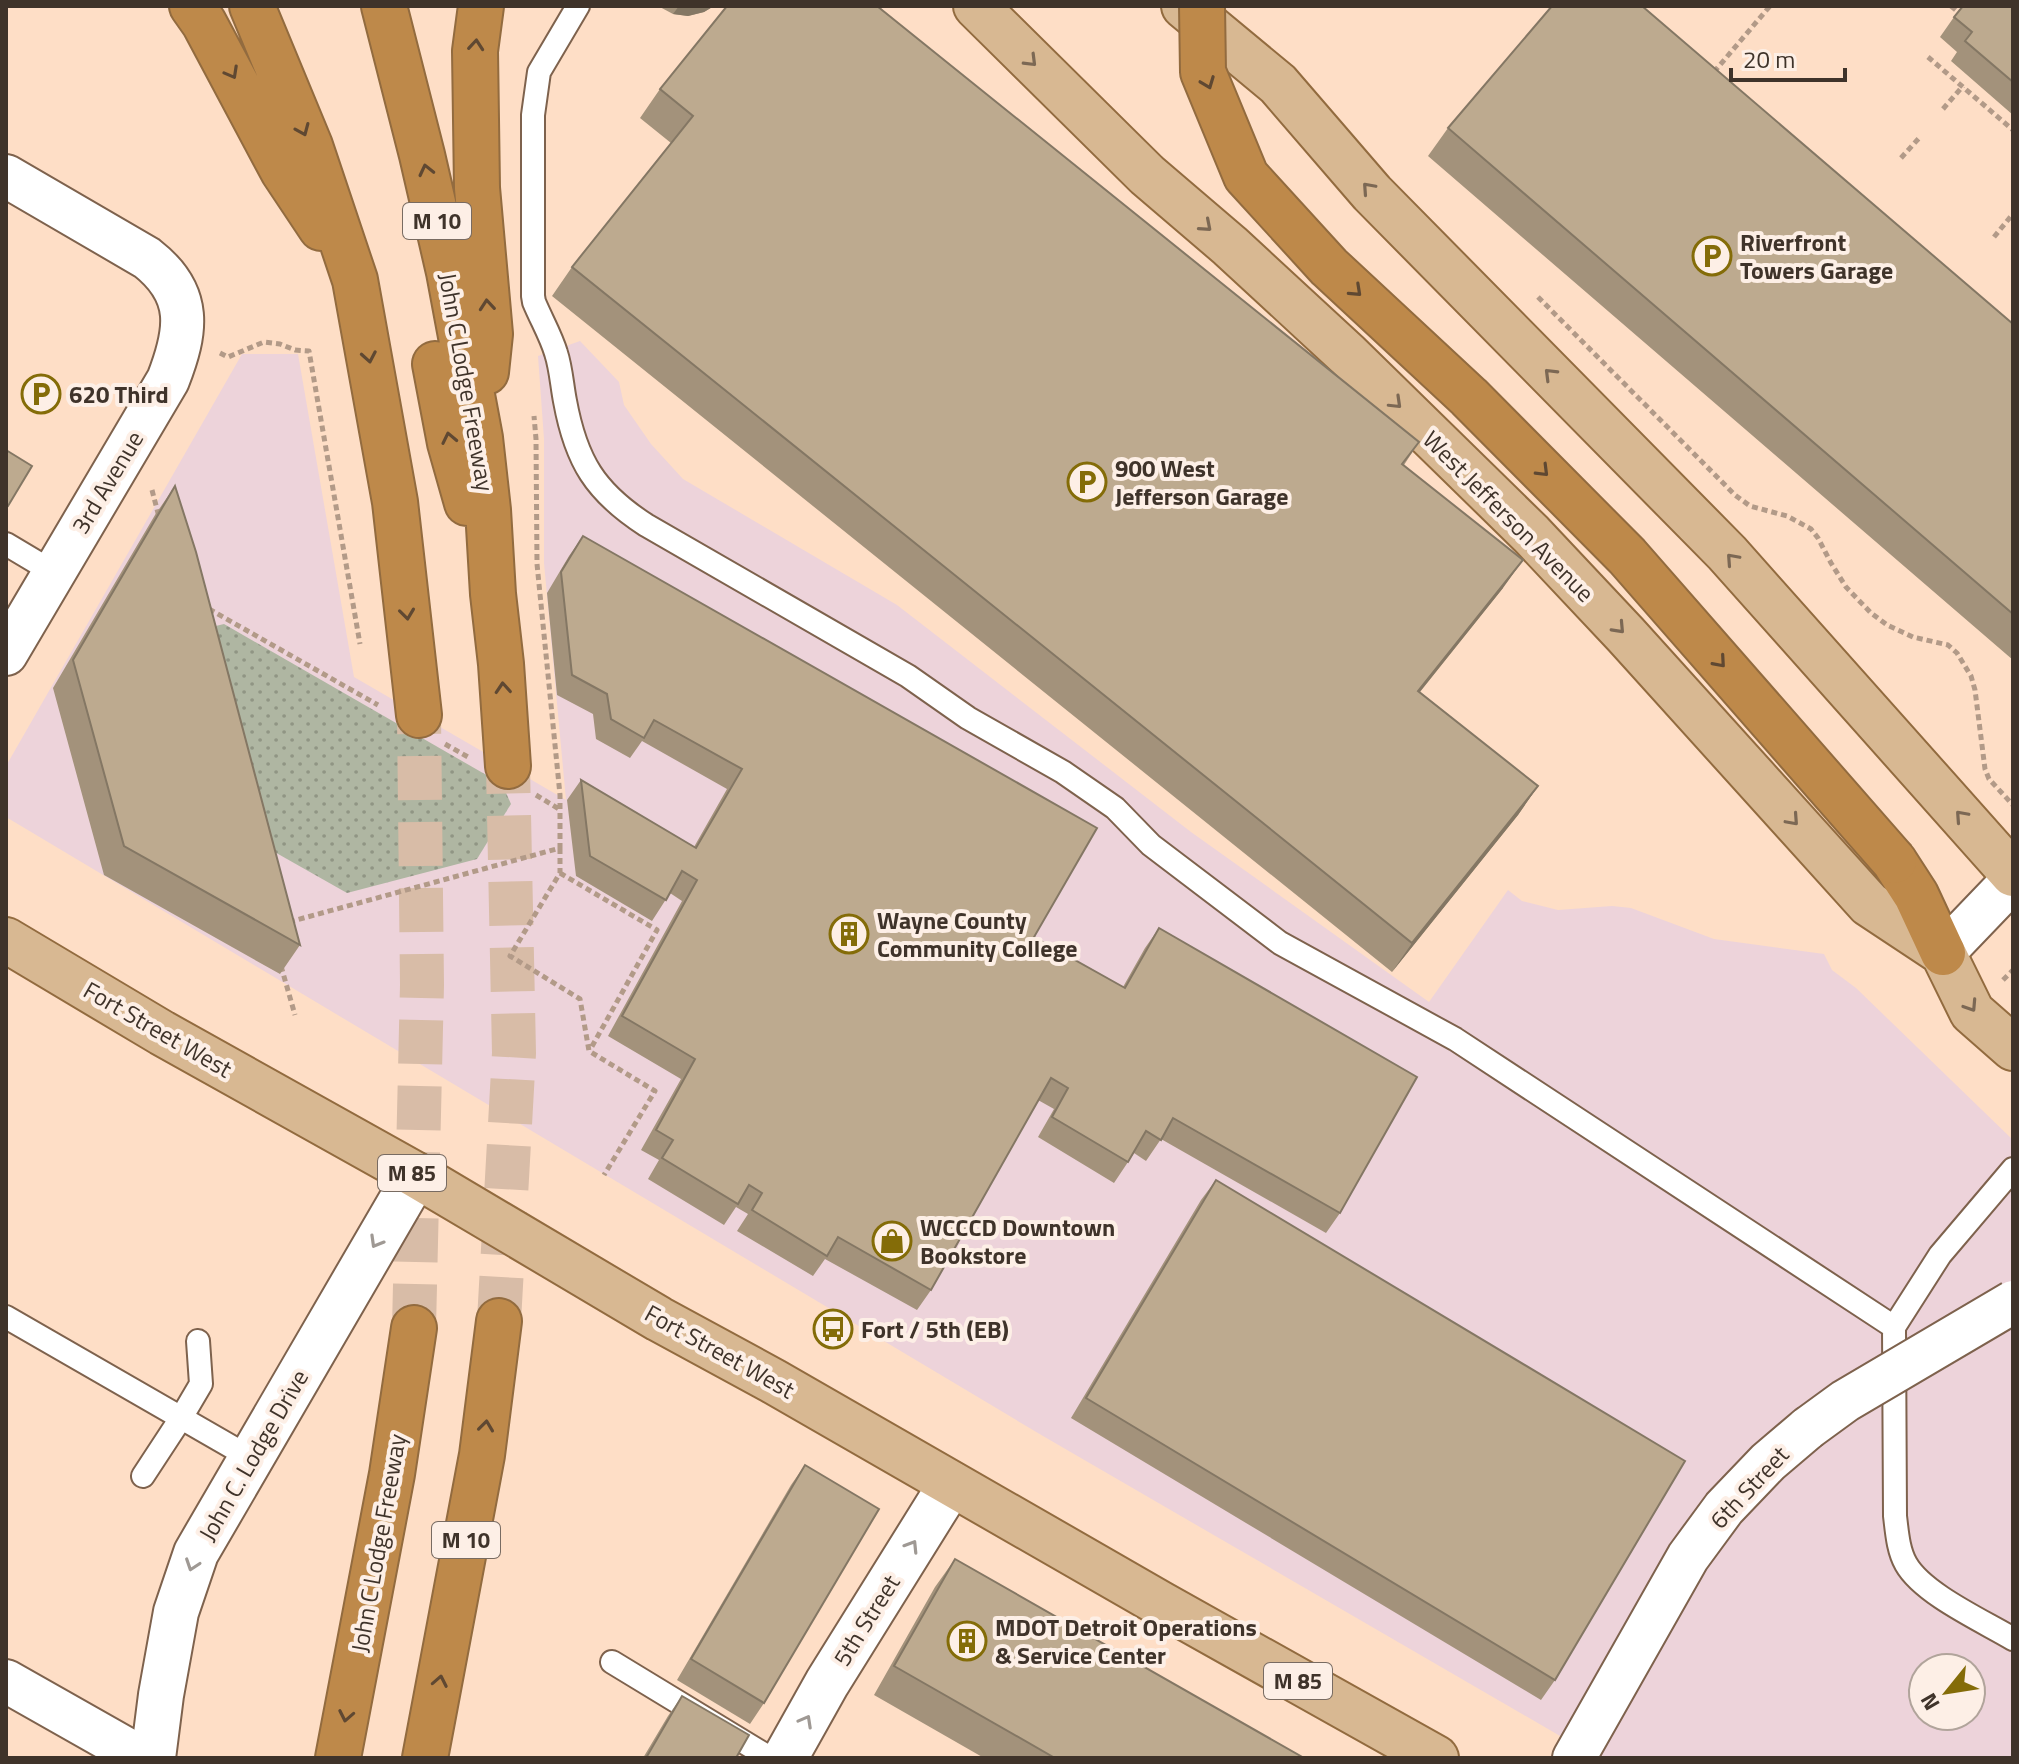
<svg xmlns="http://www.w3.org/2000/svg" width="2019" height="1764" font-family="'Titillium Web',sans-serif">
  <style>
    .education { fill: #edd3da; fill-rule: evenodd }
    .grass { fill: url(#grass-dots) }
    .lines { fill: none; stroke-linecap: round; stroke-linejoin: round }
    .motorway-tunnel { stroke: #d8bca7; stroke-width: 44; stroke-dasharray: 44 22; stroke-linecap: butt }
    .service-casing { stroke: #7e624d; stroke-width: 26 }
    .minor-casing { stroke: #7e624d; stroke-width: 46 }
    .tertiary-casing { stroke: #7e624d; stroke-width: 48 }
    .primary-casing { stroke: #926b3f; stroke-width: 48 }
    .motorway-casing { stroke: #926b3f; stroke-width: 48 }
    .path { stroke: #b29a88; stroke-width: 5; stroke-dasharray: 6 4; stroke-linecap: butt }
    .service { stroke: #fff; stroke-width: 22 }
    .minor { stroke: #fff; stroke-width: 42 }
    .tertiary { stroke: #fff; stroke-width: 44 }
    .primary { stroke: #d8b892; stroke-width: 44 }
    .motorway { stroke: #be894a; stroke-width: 44 }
    .minor-bridge-casing { stroke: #7e624d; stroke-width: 46; stroke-linecap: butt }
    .motorway-bridge-casing { stroke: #926b3f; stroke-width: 48; stroke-linecap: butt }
    .minor-bridge { stroke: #fff; stroke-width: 42 }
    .motorway-bridge { stroke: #be894a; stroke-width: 44 }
    .wall { fill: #a3927b }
    .shaded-wall { fill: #847764 }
    .building { fill: #bdaa8f; stroke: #847764; stroke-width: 2 }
    .oneway { stroke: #5f4832 }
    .oneway2 { stroke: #7c6854 }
    .oneway3 { stroke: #9f9994 }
    .labels { text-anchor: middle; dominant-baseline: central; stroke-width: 8; stroke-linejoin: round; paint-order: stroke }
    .shield { fill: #fdefe6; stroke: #786b62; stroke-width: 2 }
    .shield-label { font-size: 22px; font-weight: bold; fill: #3f332a }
    .poi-label { font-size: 24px; font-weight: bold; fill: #3f332a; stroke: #fdefe6; text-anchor: start }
    .street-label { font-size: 24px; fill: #3f332a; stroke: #fdefe6 }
  </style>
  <defs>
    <pattern id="grass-dots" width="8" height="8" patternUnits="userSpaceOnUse" patternTransform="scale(2)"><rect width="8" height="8" fill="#afb6a2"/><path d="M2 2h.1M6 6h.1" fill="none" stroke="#909584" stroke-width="1.8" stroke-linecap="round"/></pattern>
  </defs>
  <rect width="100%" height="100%" fill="#fedec6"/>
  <!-- education -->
  <path class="education" d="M580 341 619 382 624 405 651 444 683 479 897 605 1191 832 1429 1002 1508 890 1522 901 1558 910 1612 906 1631 908 1714 939 1824 954 1832 970 1856 988 2013 1140V1758H1598L1043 1436 6 817V766L242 354H298L354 677 566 800 544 563V439L538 356ZM1923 1668H1971V1716H1923Z"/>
  <!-- grass -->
  <path class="grass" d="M224 624 502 784 511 804 477 859 347 893 264 846 203 629Z"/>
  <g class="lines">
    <!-- motorway-tunnel -->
    <path class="motorway-tunnel" d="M499 1321 514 1053 508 766
      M414 1328 422 985 419 715"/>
    <!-- service casing -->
    <g class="service-casing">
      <path id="service" d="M578 6 539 72 533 115V296L534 302C541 319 551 336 556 353 561 368 562 386 565 401 576 461 595 492 646 525L908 676 968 718 1063 772 1115 808 1151 845 1280 943 1455 1039 1894 1327
        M6 544 53 572
        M2013 1169 1940 1255 1894 1327 1895 1516C1897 1532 1898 1550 1906 1564 1923 1594 1983 1621 2013 1639
        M6 1317 251 1458
        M143 1476 181 1418 201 1384 198 1341
        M612 1662 770 1758"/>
    </g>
    <!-- minor casing -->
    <g class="minor-casing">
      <path id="minor" d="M6 176 147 258C193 294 187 331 168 380L6 654
        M1943 953 2013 880
        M6 1681 142 1758
        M1574 1758 1688 1557 1724 1508 1768 1462 1808 1428"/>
    </g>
    <!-- tertiary casing -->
    <g class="tertiary-casing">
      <path id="tertiary" d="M153 1758 161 1695 176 1612 196 1553 416 1175
        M785 1758 827 1683 951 1484"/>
    </g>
    <!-- primary casing -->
    <g class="primary-casing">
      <path id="primary" d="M976 6 1147 175 1230 246 1348 355 1531 534 1626 635 1869 904 1943 953 1972 1012 2013 1048
        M1184 6 1278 84 1372 193 1727 553 2013 874
        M6 940 162 1033 416 1175 659 1319 773 1381 1161 1604 1436 1758"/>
    </g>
    <!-- motorway casing -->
    <g class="motorway-casing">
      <path id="motorway" d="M192 6 204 23 283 171 321 228
        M252 6 310 146 355 280 395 502 419 715
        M384 6 422 155 449 272 480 438 488 510 493 594 501 664 508 766
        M481 6 475 51 477 188 490 334 486 372
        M435 364 450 443 467 503
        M1894 861 1916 895 1943 953
        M338 1758 392 1474 414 1328
        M425 1758 482 1455 499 1321"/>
    </g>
    <!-- path -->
    <path class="path" d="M1951 6 1963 16
      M1928 57 2013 130
      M1714 72 1770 6
      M1943 109 1963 86
      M1901 158 1920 137
      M1994 237 2012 215
      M1538 297 1735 495 1750 506 1787 516 1811 529 1818 538 1831 563 1846 587 1871 613 1887 625 1913 637 1948 645 1957 653 1971 676 1975 690 1985 769 1989 779 2013 805
      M220 353 228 357 264 342 280 344 295 350 309 351 360 644
      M152 490 159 517
      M209 609 378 705
      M445 744 468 757
      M536 795 559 809
      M560 848V873L510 956 580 999 589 1051 655 1091 604 1175
      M560 873 657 930 590 1050
      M289 922 560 848V795L537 564 536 439 534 416
      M281 966 295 1015
      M2003 980 2013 970"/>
    <!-- service -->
    <use href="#service" class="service"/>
    <!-- minor -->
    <use href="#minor" class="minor"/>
    <!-- tertiary -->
    <use href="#tertiary" class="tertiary"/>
    <!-- primary -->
    <use href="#primary" class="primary"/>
    <!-- motorway -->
    <use href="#motorway" class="motorway"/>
    <!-- minor-bridge casing -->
    <g class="minor-bridge-casing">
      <path id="minor-bridge" d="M1808 1428 1845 1401 2013 1302"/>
    </g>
    <!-- motorway-bridge casing -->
    <g class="motorway-bridge-casing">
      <path id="motorway-bridge" d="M1202 6 1203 72 1246 176 1329 267 1469 397 1627 556 1894 861"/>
    </g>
    <!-- minor-bridge -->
    <use href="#minor-bridge" class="minor-bridge"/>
    <!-- motorway-bridge -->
    <use href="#motorway-bridge" class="motorway-bridge"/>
  </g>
  <!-- wall -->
  <path class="wall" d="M658 6H714L704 12 688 16 673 14Z
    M2013 6V115L1951 61 1957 52 1940 37 1954 17Z
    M660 89 1419 442 1404 465 1503 588 1420 692 1538 786 1518 815 1392 972 552 296 572 267 671 143 640 118Z
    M1448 128 2013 324V660L1428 156Z
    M175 486 300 945 280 974 104 875 53 688 155 515Z
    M583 536 1034 937 1123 987 1145 948 1159 928 1340 1213 1326 1233 1161 1139 1146 1161 1134 1153 1114 1183 1038 1137 1054 1109 1038 1100 931 1290 917 1310 825 1259 813 1276 737 1231 748 1214 736 1207 724 1225 648 1179 659 1160 641 1150 681 1079 608 1036 682 901 670 893 652 921 576 876 567 800 581 780 694 847 727 789 642 741 630 758 596 739 593 714 557 695 547 593 569 556Z
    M1216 1180 1555 1680 1541 1700 1071 1418 1201 1200Z
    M805 1465 764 1703 750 1724 677 1680 791 1485Z
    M955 1559 1304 1758H984L874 1695 935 1587Z
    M682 1696 736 1758H643L668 1716Z"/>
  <!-- shaded-wall -->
  <path class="shaded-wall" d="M679 6H714L704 12 688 16 673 14Z
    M1523 560 1503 588 1398 719 1418 691Z
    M1538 786 1518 815 1392 972 1412 943Z"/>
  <!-- building -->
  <path class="building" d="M727 6H877L1419 442 1402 464 1523 560 1418 691 1538 786 1412 943 572 267 693 116 660 89Z
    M1552 6H1642L2013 324V614L1448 128Z
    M1963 6H2013V82L1965 41 1972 32 1954 17Z
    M6 450 32 466 8 506 6 505Z
    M175 486 196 552 300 945 124 846 73 660Z
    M583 536 1097 828 1034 937 1125 988 1159 928 1417 1077 1340 1213 1173 1118 1161 1140 1146 1131 1128 1162 1052 1117 1068 1088 1051 1078 931 1290 838 1237 827 1256 752 1210 762 1193 749 1185 738 1204 662 1158 673 1140 656 1130 695 1059 622 1016 697 880 682 871 666 900 590 856 581 780 696 848 742 769 654 720 644 738 611 719 607 694 572 675 561 572Z
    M1216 1180 1685 1461 1555 1680 1086 1398Z
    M805 1465 879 1509 764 1703 691 1659Z
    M955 1559 1304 1758H1055L894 1666Z
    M682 1696 749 1735 736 1758H646Z"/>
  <!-- one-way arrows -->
  <defs><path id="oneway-chevron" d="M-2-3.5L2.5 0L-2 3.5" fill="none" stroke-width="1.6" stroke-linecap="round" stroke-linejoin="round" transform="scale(2)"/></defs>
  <g class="oneway">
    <use href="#oneway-chevron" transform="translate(476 45) rotate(-85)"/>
    <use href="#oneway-chevron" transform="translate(232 73) rotate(61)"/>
    <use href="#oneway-chevron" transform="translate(1208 83) rotate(69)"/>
    <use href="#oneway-chevron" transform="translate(303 130) rotate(67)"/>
    <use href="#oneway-chevron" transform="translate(426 170) rotate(-103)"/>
    <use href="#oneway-chevron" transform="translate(1356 291) rotate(43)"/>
    <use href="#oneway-chevron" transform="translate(487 305) rotate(-95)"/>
    <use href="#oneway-chevron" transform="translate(369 357) rotate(80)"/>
    <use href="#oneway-chevron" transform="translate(449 438) rotate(-102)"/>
    <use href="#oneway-chevron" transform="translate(1543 471) rotate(45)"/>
    <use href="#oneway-chevron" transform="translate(407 614) rotate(83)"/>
    <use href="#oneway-chevron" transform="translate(1720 662) rotate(49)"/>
    <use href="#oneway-chevron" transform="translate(503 688) rotate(-94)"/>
    <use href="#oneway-chevron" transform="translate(486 1426) rotate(-83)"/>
    <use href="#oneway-chevron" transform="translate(440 1681) rotate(-79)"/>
    <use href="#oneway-chevron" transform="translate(346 1716) rotate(101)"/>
  </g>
  <g class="oneway2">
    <use href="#oneway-chevron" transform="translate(1031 61) rotate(45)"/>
    <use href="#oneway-chevron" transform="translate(1368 188) rotate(-132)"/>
    <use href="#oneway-chevron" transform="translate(1206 226) rotate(41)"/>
    <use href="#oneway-chevron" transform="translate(1550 374) rotate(-135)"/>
    <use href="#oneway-chevron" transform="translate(1396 403) rotate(44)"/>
    <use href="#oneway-chevron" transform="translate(1732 559) rotate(-132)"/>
    <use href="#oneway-chevron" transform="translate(1619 628) rotate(47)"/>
    <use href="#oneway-chevron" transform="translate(1961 816) rotate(-132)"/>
    <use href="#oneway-chevron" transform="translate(1793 820) rotate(48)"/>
    <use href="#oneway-chevron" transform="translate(1971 1006) rotate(57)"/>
  </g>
  <g class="oneway3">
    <use href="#oneway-chevron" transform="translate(376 1242) rotate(120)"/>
    <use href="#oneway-chevron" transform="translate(912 1546) rotate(-58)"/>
    <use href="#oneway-chevron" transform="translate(192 1565) rotate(109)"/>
    <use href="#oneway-chevron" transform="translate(806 1721) rotate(-61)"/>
  </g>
  <!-- icons -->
  <defs>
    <g id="parking-ring" transform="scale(2)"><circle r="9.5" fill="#fdefe6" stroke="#846c08" stroke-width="1.5"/><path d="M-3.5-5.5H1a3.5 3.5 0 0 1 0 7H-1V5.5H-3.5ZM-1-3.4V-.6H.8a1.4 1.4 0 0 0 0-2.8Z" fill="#846c08"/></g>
    <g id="building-ring" transform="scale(2)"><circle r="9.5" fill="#fdefe6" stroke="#846c08" stroke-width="1.5"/><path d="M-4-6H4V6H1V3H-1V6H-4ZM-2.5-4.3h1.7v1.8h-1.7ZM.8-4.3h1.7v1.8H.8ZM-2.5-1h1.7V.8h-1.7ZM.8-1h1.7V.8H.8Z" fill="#846c08"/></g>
    <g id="shop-ring" transform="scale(2)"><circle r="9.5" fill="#fdefe6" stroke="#846c08" stroke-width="1.5"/><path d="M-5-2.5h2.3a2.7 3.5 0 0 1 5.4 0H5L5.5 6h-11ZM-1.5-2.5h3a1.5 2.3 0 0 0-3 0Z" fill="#846c08"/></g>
    <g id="bus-ring" transform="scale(2)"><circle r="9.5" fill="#fdefe6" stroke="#846c08" stroke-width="1.5"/><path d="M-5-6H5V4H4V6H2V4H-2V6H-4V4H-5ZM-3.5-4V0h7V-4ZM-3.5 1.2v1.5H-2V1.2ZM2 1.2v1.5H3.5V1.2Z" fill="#846c08"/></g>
  </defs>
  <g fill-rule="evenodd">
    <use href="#parking-ring" x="1712" y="256"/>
    <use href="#parking-ring" x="41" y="394"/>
    <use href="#parking-ring" x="1087" y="482"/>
    <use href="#building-ring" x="849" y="934"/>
    <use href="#shop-ring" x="892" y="1241"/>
    <use href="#bus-ring" x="833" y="1329"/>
    <use href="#building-ring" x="967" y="1641"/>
  </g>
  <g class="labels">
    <!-- shield labels -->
    <g class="shield">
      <rect x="403" y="203" width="68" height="36" rx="6"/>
      <rect x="378" y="1155" width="68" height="36" rx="6"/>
      <rect x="432" y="1522" width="68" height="36" rx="6"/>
      <rect x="1264" y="1663" width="68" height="36" rx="6"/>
    </g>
    <g class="shield-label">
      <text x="437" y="221">M 10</text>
      <text x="412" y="1173">M 85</text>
      <text x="466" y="1540">M 10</text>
      <text x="1298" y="1681">M 85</text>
    </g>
    <!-- poi labels -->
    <g class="poi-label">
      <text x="1740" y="242">Riverfront<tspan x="1740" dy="28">Towers Garage</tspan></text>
      <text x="69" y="394">620 Third</text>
      <text x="1115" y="468">900 West<tspan x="1115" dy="28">Jefferson Garage</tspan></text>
      <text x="877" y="920">Wayne County<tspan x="877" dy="28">Community College</tspan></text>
      <text x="920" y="1227">WCCCD Downtown<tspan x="920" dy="28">Bookstore</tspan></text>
      <text x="861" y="1329">Fort / 5th (EB)</text>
      <text x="995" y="1627">MDOT Detroit Operations<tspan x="995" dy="28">&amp; Service Center</tspan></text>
    </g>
    <!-- street labels -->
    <g class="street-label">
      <text transform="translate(467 382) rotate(80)">John C Lodge Freeway</text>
      <text transform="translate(107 482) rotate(-59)">3rd Avenue</text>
      <text transform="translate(1509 516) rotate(45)">West Jefferson Avenue</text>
      <text transform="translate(158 1029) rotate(30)">Fort Street West</text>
      <text transform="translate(720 1351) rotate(29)">Fort Street West</text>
      <text transform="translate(253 1455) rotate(-60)">John C. Lodge Drive</text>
      <text transform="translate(1749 1487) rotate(-47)">6th Street</text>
      <text transform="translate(378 1543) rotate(-80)">John C Lodge Freeway</text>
      <text transform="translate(866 1620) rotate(-58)">5th Street</text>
    </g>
  </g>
  <!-- border -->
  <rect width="2019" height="1764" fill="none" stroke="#3f332a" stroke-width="16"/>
  <!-- north arrow -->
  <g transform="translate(1947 1692) rotate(240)"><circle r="38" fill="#fdefe6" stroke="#b1a49b" stroke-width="2"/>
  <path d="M0-6L14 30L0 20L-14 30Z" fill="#846c08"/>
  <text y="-12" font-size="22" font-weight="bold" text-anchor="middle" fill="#3f332a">N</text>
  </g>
  <!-- scale -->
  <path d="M1731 68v12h114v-12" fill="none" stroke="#3f332a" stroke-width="4"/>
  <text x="1743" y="68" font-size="24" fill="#3f332a" stroke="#fdefe6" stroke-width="6" paint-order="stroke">20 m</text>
</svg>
